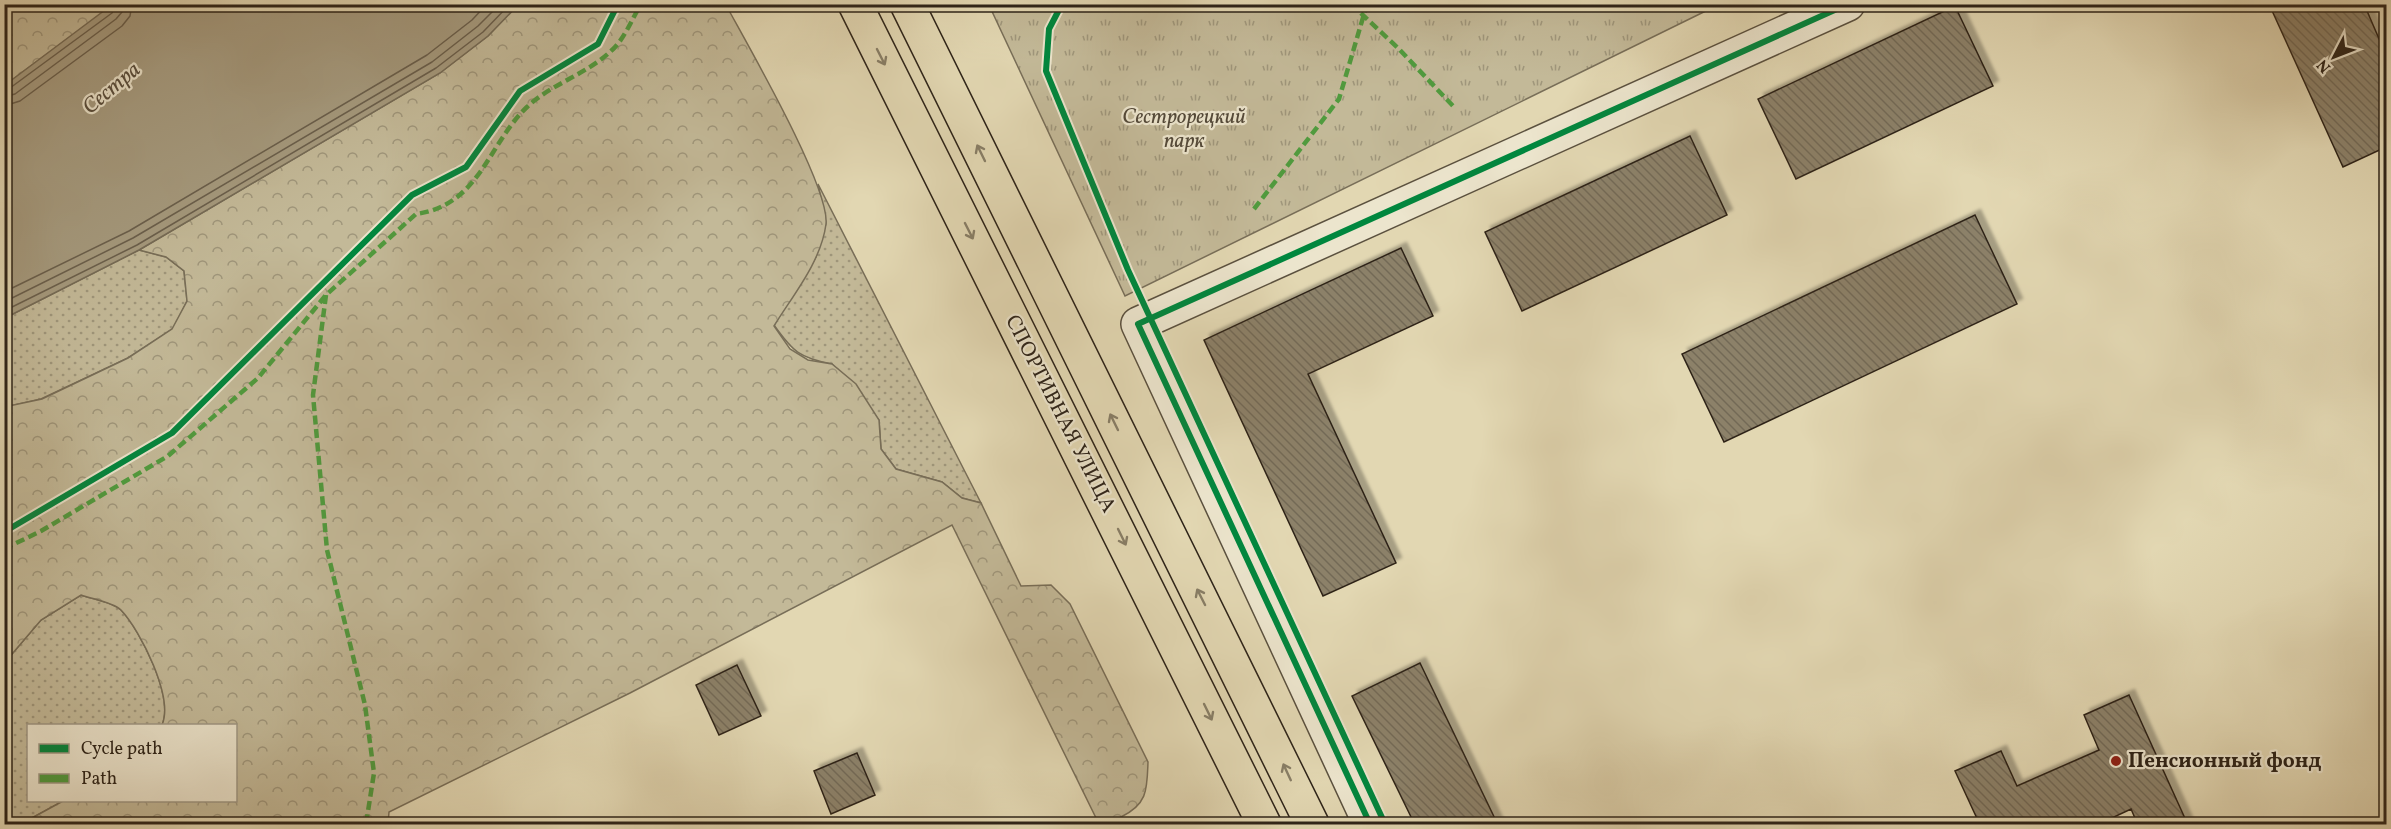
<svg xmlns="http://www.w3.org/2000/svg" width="2391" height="829" font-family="Vollkorn,serif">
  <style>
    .grass { fill: url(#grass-dots); stroke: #786e58; stroke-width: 1.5 }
    .forest { fill: url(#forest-crowns); stroke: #786e58; stroke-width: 1.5 }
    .park { fill: url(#park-tufts); stroke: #786e58; stroke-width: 1.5 }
    .water { fill: #a59a7e; stroke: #756b56; stroke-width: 1.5 }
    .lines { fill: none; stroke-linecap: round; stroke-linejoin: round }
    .shore { stroke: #6a5f4c; stroke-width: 1.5 }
    .building { fill: url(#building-back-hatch); stroke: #2e2419; stroke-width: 1.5; filter: url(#shadow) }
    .minor-casing { stroke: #5b513f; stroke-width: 36 }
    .highway-casing { stroke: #2e2419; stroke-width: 36 }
    .minor { stroke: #ece5cd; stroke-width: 33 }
    .highway { stroke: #e2d7b2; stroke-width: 33 }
    .quiet { stroke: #509b3e; stroke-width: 4.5; stroke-dasharray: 9 4.5; stroke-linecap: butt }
    .cycleway-casing { stroke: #ece5cd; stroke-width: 10 }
    .cycleway { stroke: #00873e; stroke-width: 6 }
    .oneway { stroke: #887e66 }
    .poi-dot { fill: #8f2418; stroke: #ece5cd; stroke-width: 2 }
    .labels { text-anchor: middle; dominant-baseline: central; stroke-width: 4.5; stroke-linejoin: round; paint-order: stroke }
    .park-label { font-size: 21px; font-style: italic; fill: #534939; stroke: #ece5cd }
    .street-label { font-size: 21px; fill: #2e2419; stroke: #ece5cd }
    .poi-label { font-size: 21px; font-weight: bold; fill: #2e2419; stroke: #ece5cd; text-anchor: start }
    .water-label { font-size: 22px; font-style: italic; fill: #584d3c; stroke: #ece5cd }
  </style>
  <defs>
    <pattern id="grass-dots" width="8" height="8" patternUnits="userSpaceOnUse" patternTransform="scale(1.5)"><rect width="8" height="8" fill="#c3b998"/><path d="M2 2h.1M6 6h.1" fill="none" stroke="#9f967b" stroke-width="1.8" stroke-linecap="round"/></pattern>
    <pattern id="forest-crowns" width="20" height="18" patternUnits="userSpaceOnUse" patternTransform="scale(1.5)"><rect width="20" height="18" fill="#c3b998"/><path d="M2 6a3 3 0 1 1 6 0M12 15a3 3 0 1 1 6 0" fill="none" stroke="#9f967b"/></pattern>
    <pattern id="park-tufts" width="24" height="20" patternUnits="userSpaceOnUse" patternTransform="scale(1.5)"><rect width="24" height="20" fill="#c3b998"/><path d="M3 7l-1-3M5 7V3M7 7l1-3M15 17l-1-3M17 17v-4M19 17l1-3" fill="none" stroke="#9f967b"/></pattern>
    <pattern id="building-back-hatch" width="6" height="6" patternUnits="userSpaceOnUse" patternTransform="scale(1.5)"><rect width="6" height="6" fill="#8c8169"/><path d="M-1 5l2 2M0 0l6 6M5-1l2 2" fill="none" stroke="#736956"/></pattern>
    <filter id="shadow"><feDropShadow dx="5.5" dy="-5.5" stdDeviation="1.5" flood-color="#0004"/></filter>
  </defs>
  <rect width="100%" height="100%" fill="#e2d7b2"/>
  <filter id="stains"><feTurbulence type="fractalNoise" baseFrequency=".00333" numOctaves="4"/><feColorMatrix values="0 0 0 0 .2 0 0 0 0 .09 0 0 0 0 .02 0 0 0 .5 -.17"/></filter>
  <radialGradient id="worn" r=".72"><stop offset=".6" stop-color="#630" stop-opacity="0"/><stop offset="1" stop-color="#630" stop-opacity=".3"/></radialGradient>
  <!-- grass -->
  <path class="grass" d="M818 184 981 503 962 498 942 482 896 469 881 449 879 420 832 364C800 358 793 352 774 325L816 257 826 223Z
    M139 250 166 257 184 271 187 301 173 329 128 358 41 399 5 407V318Z
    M81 595C92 599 113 602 121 610 141 631 174 698 162 725L28 726V800L63 801 21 824H5L4 657 12 654 41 620Z"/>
  <!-- forest -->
  <path class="forest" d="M5 5H113L5 85Z
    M518 5H726C747 44 830 187 826 224 821 262 793 295 774 326L790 349 808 360 832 364 856 384 879 420 881 449 896 469 942 482 962 498 981 503 1021 586 1051 585 1070 604 1148 762C1147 789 1148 804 1121 817 1114 821 1108 824 1099 824L952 525 630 693 389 812 388 824H21L63 801 236 800V726L162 725C174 698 141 631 121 610 113 602 92 599 81 595L41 620 12 654 5 657 4 407 42 399 128 358 172 329 187 301 184 271 166 257 139 250 440 73 488 36Z"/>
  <!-- park -->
  <path class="park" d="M989 5H1718L1125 296Z"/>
  <!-- water -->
  <path class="water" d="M113 4H518V5L488 36 440 73 139 250 5 318V85Z"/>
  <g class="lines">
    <!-- shore -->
    <path class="shore" d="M4 89 10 88 112 13 116 4
      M4 97 15 94 116 19 122 12 123 4
      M4 106 20 101 122 26 130 16 132 4
      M4 292 129 231 427 55 472 20 487 4
      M4 302 133 238 432 62 478 26 500 4
      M4 311 137 245 436 68 483 32 510 4"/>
  </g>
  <!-- building -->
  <path class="building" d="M2269 4H2364L2386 55V147L2343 167Z
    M1955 6 1993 86 1796 179 1758 99Z
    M1690 136 1727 215 1522 311 1485 232Z
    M1975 215 2017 304 1724 442 1682 354Z
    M1401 248 1433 316 1308 374 1396 563 1323 596 1204 340Z
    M1420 663 1498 825H1415L1352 696Z
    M737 665 761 716 719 735 696 685Z
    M2129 695 2188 825H2138L2131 809 2097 825H1980L1955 771 2001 751 2017 786 2099 750 2084 715Z
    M857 753 875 795 831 814 814 771Z"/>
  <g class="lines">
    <!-- minor casing -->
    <g class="minor-casing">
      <path id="minor" d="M1370 824 1138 324 1848 4"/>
    </g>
    <!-- highway casing -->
    <g class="highway-casing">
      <path id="highway" d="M855 4 1264 824
        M907 4 1312 824"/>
    </g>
    <!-- minor -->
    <use href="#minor" class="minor"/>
    <!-- highway -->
    <use href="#highway" class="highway"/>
    <!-- quiet -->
    <path class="quiet" d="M1351 4 1398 48 1454 107
      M1254 209 1339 99 1367 4
      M326 295 313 395 327 550 365 705 374 773 366 824
      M4 549 41 531 168 456 258 378 326 295 416 214C480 205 488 144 527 107 551 84 587 74 611 51 624 40 632 19 641 4"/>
    <!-- cycleway casing -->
    <g class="cycleway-casing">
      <path id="cycleway" d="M1062 4 1049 29 1046 71 1128 270 1385 824
        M4 532 172 433 412 195 466 167 520 91 598 44 618 4
        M1370 824 1138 324 1848 4"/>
    </g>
    <!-- cycleway -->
    <use href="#cycleway" class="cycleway"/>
  </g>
  <!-- one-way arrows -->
  <defs><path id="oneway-shaft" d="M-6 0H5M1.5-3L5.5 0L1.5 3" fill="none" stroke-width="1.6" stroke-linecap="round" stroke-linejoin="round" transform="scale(1.5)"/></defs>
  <g class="oneway">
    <use href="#oneway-shaft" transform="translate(881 57) rotate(63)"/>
    <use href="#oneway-shaft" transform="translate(981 153) rotate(-116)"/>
    <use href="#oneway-shaft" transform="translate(969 231) rotate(63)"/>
    <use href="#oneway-shaft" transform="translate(1114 422) rotate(-116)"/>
    <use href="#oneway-shaft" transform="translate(1122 537) rotate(64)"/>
    <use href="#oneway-shaft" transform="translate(1201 597) rotate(-117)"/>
    <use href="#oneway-shaft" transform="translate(1208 712) rotate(64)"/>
    <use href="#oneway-shaft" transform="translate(1287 772) rotate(-115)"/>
  </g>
  <!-- markers -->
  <circle class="poi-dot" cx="2116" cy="761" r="6"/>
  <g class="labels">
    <!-- park labels -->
    <g class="park-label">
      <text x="1184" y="117">Сестрорецкий<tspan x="1184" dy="24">парк</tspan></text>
    </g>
    <!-- street labels -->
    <g class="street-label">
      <text transform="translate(1060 414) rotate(63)">СПОРТИВНАЯ УЛИЦА</text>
    </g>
    <!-- poi labels -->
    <g class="poi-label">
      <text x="2128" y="761">Пенсионный фонд</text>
    </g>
    <!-- water labels -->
    <g class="water-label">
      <text transform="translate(112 89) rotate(-40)">Сестра</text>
    </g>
  </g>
  <!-- margin -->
  <rect width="2391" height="829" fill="none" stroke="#e2d7b2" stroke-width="24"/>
  <rect x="6" y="6" width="2379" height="817" fill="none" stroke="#2e2419" stroke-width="3"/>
  <rect x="12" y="12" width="2367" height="805" fill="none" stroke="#2e2419" stroke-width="1.5"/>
  <!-- legend -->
  <rect x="27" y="724" width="210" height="78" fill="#ece5cd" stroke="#a09885" stroke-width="1.5"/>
  <rect x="39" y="744" width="30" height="9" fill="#00873e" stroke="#a09885" stroke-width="1.5"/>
  <text x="81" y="754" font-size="18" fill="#2e2419">Cycle path</text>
  <rect x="39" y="774" width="30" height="9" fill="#509b3e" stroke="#a09885" stroke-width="1.5"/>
  <text x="81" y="784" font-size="18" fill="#2e2419">Path</text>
  <!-- north arrow -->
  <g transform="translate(2334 57) rotate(228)" stroke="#ece5cd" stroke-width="4.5" paint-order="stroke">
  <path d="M0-4.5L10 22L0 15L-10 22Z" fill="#2e2419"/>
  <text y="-9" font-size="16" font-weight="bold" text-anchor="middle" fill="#2e2419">N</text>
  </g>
  <rect width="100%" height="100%" filter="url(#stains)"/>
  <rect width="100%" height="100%" fill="url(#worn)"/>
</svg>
